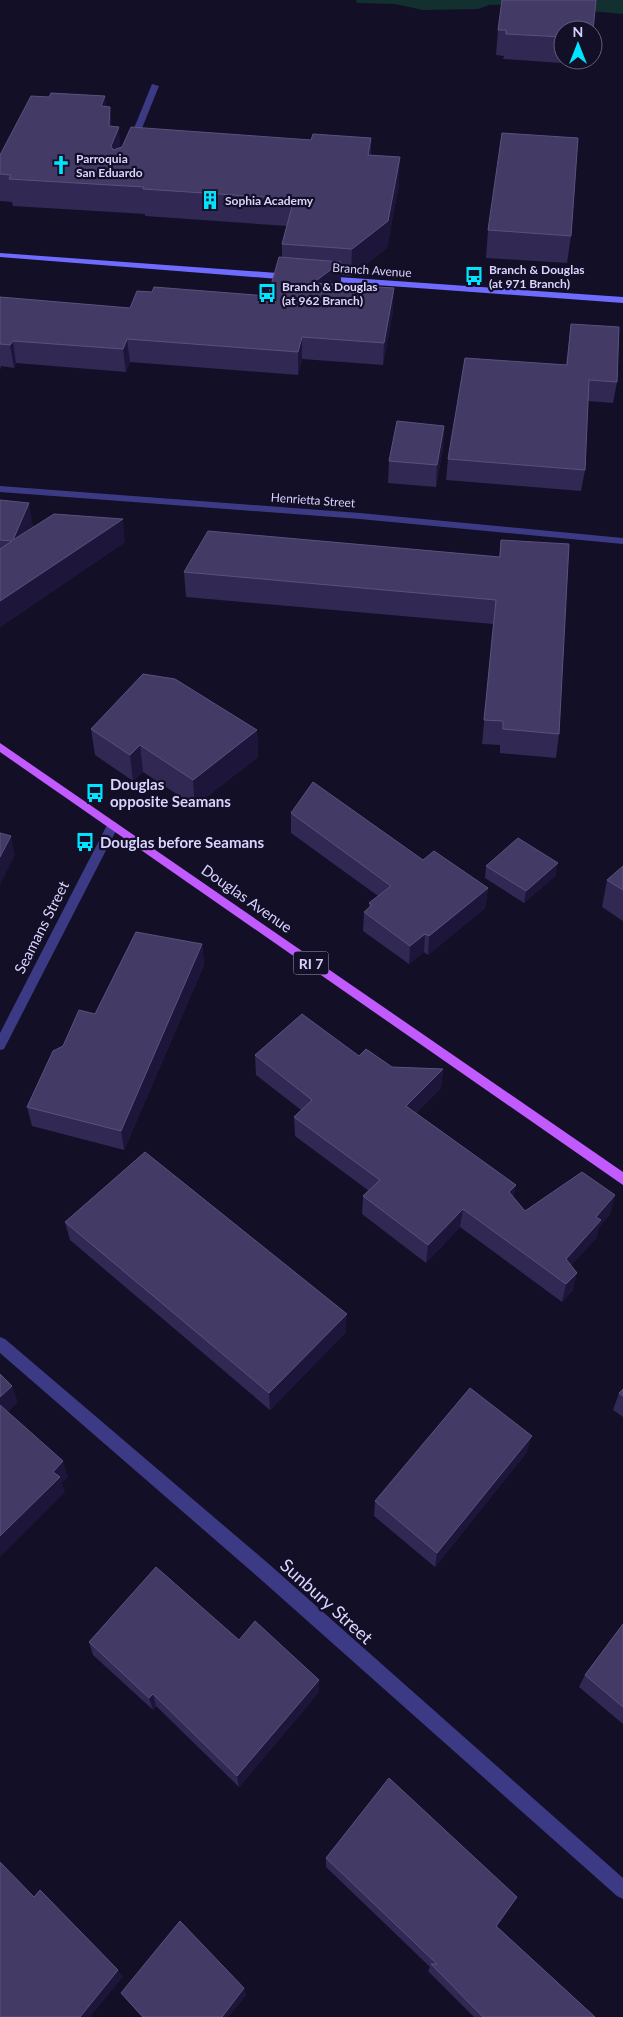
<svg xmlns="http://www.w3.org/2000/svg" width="623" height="2017" font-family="Lato,sans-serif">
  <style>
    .green { fill: #12302f }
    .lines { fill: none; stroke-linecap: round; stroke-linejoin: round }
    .lane { fill: #3d3a85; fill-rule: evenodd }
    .street { fill: #3d3a85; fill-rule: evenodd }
    .secondary { fill: #6f6bff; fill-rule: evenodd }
    .primary { fill: #c25bff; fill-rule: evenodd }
    .wall { fill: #312854 }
    .shaded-wall { fill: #1d163a }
    .building { fill: #433a66; stroke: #5a527e }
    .labels { text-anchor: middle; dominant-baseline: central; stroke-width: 4.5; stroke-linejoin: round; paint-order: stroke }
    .far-poi-label { font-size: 12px; font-weight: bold; fill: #d9d4ff; stroke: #130f26; text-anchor: start }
    .far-street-label { font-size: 12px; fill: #d9d4ff; stroke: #130f26 }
    .shield { fill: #130f26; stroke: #9e99be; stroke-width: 1 }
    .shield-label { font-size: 14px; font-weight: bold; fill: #d9d4ff }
    .poi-label { font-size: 15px; font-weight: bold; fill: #d9d4ff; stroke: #130f26; text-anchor: start }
    .street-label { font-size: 15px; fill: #d9d4ff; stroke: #130f26 }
    .near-street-label { font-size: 18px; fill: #d9d4ff; stroke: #130f26 }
  </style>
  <rect width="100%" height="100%" fill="#130f26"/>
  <!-- green -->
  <path class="green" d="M356 0H623V14L513 4 489 5 478 9 423 10 395 4 357 3Z"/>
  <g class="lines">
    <!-- lane -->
    <path class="lane" d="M152 84 159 86 136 143 129 145 128 143Z"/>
    <!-- street -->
    <path class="street" d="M0 486 360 513 623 538V544L360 519 0 492Z
      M113 821 119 825 4 1049 0 1050V1033L107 825Z
      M0 1337 5 1339 270 1565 623 1878V1899L617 1896 258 1577 0 1353Z"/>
    <!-- secondary -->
    <path class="secondary" d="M0 253 291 274 295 277 291 280 0 257Z
      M324 276 623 297V303L321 281V277Z"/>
    <!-- primary -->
    <path class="primary" d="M0 743 623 1172V1185L0 752Z"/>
  </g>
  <!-- wall -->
  <path class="wall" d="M498 30H563V60H590L589 65 503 59 504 56 496 55Z
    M106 106 112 126 121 148 311 140 371 138V156L399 184 387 248 351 276 341 275V284L340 285 393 311 383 365 302 359 298 375 130 362 126 372 16 363 14 368 1 366 0 370V297L130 308 152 292 268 296 282 257V244L287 226 145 216V214L13 206 12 202 0 201V155Z
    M488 230 571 236 567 263 486 258Z
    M571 324 617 382 613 403 588 401 585 470 581 491 446 480 448 459 566 365Z
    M444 426 443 448 436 487 388 483 389 461Z
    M0 500 33 526 31 529 125 542 0 627Z
    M501 540 559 734 556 758 500 753V745L482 744 493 624 186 597 184 572 499 557Z
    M91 729 257 730 258 757 195 806 143 772 133 781 95 755Z
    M291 813 423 860 488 888 485 908 428 955 424 952 409 964 363 931 364 912 369 908V903L378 896 291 833Z
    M486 866 556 875 524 903 485 878Z
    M623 866V921L602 907 607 880Z
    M202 944 204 965 124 1150 32 1126 27 1107 63 1046 95 1014Z
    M255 1055 359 1056 392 1067 443 1069 441 1088 416 1113 516 1185 513 1197 525 1211 615 1195 610 1214 599 1227 596 1238 571 1265 573 1290 562 1302 460 1227 426 1263 362 1214 363 1196 369 1191 295 1136 294 1117 301 1110 256 1075Z
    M65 1222 346 1332 270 1410 70 1240Z
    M623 1389V1417L613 1410 619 1393Z
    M527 1452 435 1567 374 1516 375 1501Z
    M623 1624V1724L579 1687 585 1675Z
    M239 1640 319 1680V1692L239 1787 156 1706 153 1710 93 1655 89 1642Z
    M326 1858 517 1897 512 1905 497 1927 595 2017H474L428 1971 430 1967 326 1867Z
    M244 1988 246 1995 228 2017H142L126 1999 121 1993Z"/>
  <!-- shaded-wall -->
  <path class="shaded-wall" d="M105 96 108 122 101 106Z
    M110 107 113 133 119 127 121 153 113 172 109 126Z
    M371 138 370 165 368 155Z
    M400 157 399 184 387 248 351 276 352 249Z
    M341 262V284L313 306V283Z
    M394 288 393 311 383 365 384 343Z
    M302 337V359L298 375V352Z
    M127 339 130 362 126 372 123 349Z
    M13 341 16 363 14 368 10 345Z
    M444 426 443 448 436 487 437 465Z
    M29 503 33 526 17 563 13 540Z
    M123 519 125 542 0 627V601Z
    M257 730 258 757 195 806 193 780Z
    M140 745 143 772 133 781 130 755Z
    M11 836 15 855 0 885V857Z
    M558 863 556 875 524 903 526 891Z
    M488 888 485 908 428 955 429 936Z
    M425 934 424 952 409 964 410 946Z
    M202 944 204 965 124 1150 121 1131Z
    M443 1069 441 1088 404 1125 406 1106Z
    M516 1185 512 1203 509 1192Z
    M615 1195 610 1214 599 1227 596 1238 561 1277 566 1259 596 1217Z
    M463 1209 460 1227 426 1263 428 1245Z
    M577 1273 573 1290 562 1302 566 1284Z
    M347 1314 346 1332 270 1410 269 1393Z
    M12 1386 18 1402 2 1418 0 1412V1397Z
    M532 1436 527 1452 435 1567 437 1553Z
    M63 1461 68 1477 62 1483 65 1492 0 1557V1536L53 1472Z
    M319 1680V1692L239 1787 237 1776Z
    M153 1694 156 1706 153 1710 149 1698Z
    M517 1897 512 1905 492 1934 496 1926Z
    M118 1970 123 1977 90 2017H80Z
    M244 1988 246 1995 228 2017H222Z"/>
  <!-- building -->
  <path class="building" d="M502 0H596L593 31 563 30V37L506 34V30H498Z
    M51 93 105 96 101 106 110 107 109 126 119 127 111 146 113 150 122 147 131 127 311 140 313 134 371 138 368 155 400 157 388 221 352 249 282 244 294 199 143 189 144 187 9 179 11 175 0 174V155L31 96 49 97Z
    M502 133 578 138 571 236 488 230Z
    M279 257 341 262 313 283 394 288 384 343 302 337 298 352 127 339 123 349 13 341 10 345 0 344V297L130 308 137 291 152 292 154 287 268 296Z
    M571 324 619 327 617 382 589 380 585 470 448 459 465 358 567 365Z
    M397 421 444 426 437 465 389 461Z
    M0 500 29 503 13 540 54 514 123 519 0 601V549L12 541 0 540Z
    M208 531 500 557 501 540 569 544 559 734 503 729V721L484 720 496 600 184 572Z
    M143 674 175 679 257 730 193 780 140 745 130 755 91 729Z
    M313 782 423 860 434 851 488 888 429 936 425 934 410 946 364 912 372 905 369 903 391 886 291 813Z
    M0 833 11 836 0 857Z
    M518 838 558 863 526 891 486 866Z
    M623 866V890L607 880Z
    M136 932 202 944 121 1131 27 1107 53 1051 63 1046 79 1010 95 1014Z
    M302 1014 359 1056 366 1049 392 1067 443 1069 406 1106 516 1185 509 1192 525 1211 582 1172 615 1195 596 1217 601 1220 566 1259 577 1273 566 1284 463 1209 428 1245 363 1196 380 1180 294 1117 312 1100 255 1055Z
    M145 1152 347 1314 269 1393 65 1222Z
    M0 1374 12 1386 0 1397Z
    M470 1388 532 1436 437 1553 375 1501Z
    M623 1389V1396L619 1393Z
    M0 1405 63 1461 53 1472 60 1477 0 1536Z
    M156 1567 239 1640 255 1621 319 1680 237 1776 153 1694 149 1698 89 1642Z
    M623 1624V1707L585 1675Z
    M389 1778 517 1897 496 1926 595 2017H483L431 1964H437L326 1858Z
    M0 1862 34 1897 40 1890 118 1970 80 2017H0Z
    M180 1921 244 1988 222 2017H143L121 1993Z"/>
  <!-- icons -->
  <defs>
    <g id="church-bare" transform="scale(1.5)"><path d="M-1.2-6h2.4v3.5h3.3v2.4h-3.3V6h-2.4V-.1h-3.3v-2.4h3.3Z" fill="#00e5ff" stroke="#130f26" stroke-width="2.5" paint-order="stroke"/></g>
    <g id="building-bare" transform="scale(1.5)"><path d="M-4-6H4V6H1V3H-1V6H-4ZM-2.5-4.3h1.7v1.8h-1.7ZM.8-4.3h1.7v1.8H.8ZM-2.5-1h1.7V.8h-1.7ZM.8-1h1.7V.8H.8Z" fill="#00e5ff" stroke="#130f26" stroke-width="2.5" paint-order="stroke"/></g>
    <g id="bus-bare" transform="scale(1.5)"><path d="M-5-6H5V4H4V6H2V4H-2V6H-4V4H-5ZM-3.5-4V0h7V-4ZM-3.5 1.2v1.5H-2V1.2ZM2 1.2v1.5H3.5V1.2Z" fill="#00e5ff" stroke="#130f26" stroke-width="2.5" paint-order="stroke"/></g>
  </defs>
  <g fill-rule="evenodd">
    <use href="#church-bare" x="61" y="165"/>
    <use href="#building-bare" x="210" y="200"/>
    <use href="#bus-bare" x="474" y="276"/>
    <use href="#bus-bare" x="267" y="293"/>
    <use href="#bus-bare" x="95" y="793"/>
    <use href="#bus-bare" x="85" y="842"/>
  </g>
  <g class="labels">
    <!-- far-poi labels -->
    <g class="far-poi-label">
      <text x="76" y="158">Parroquia<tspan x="76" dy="14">San Eduardo</tspan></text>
      <text x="225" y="200">Sophia Academy</text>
      <text x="489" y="269">Branch &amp; Douglas<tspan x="489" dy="14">(at 971 Branch)</tspan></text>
      <text x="282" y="286">Branch &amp; Douglas<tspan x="282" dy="14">(at 962 Branch)</tspan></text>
    </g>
    <!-- far-street labels -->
    <g class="far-street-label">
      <text transform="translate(372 270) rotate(4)">Branch Avenue</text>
      <text transform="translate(313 500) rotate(4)">Henrietta Street</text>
    </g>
    <!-- shield labels -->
    <rect class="shield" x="293.5" y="951.5" width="35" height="23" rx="4"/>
    <g class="shield-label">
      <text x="311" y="963">RI 7</text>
    </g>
    <!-- poi labels -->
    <g class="poi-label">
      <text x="110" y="784">Douglas<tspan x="110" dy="17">opposite Seamans</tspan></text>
      <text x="100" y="842">Douglas before Seamans</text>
    </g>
    <!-- street labels -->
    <g class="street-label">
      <text transform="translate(247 898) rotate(35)">Douglas Avenue</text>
      <text transform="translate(41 927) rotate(-63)">Seamans Street</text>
    </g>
    <!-- near-street labels -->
    <g class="near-street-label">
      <text transform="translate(327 1601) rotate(42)">Sunbury Street</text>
    </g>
  </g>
  <!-- north arrow -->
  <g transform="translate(578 45)"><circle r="24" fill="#130f26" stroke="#625e7d"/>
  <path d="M0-4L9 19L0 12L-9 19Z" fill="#00e5ff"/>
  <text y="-8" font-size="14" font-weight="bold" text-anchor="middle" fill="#d9d4ff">N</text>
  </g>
</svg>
